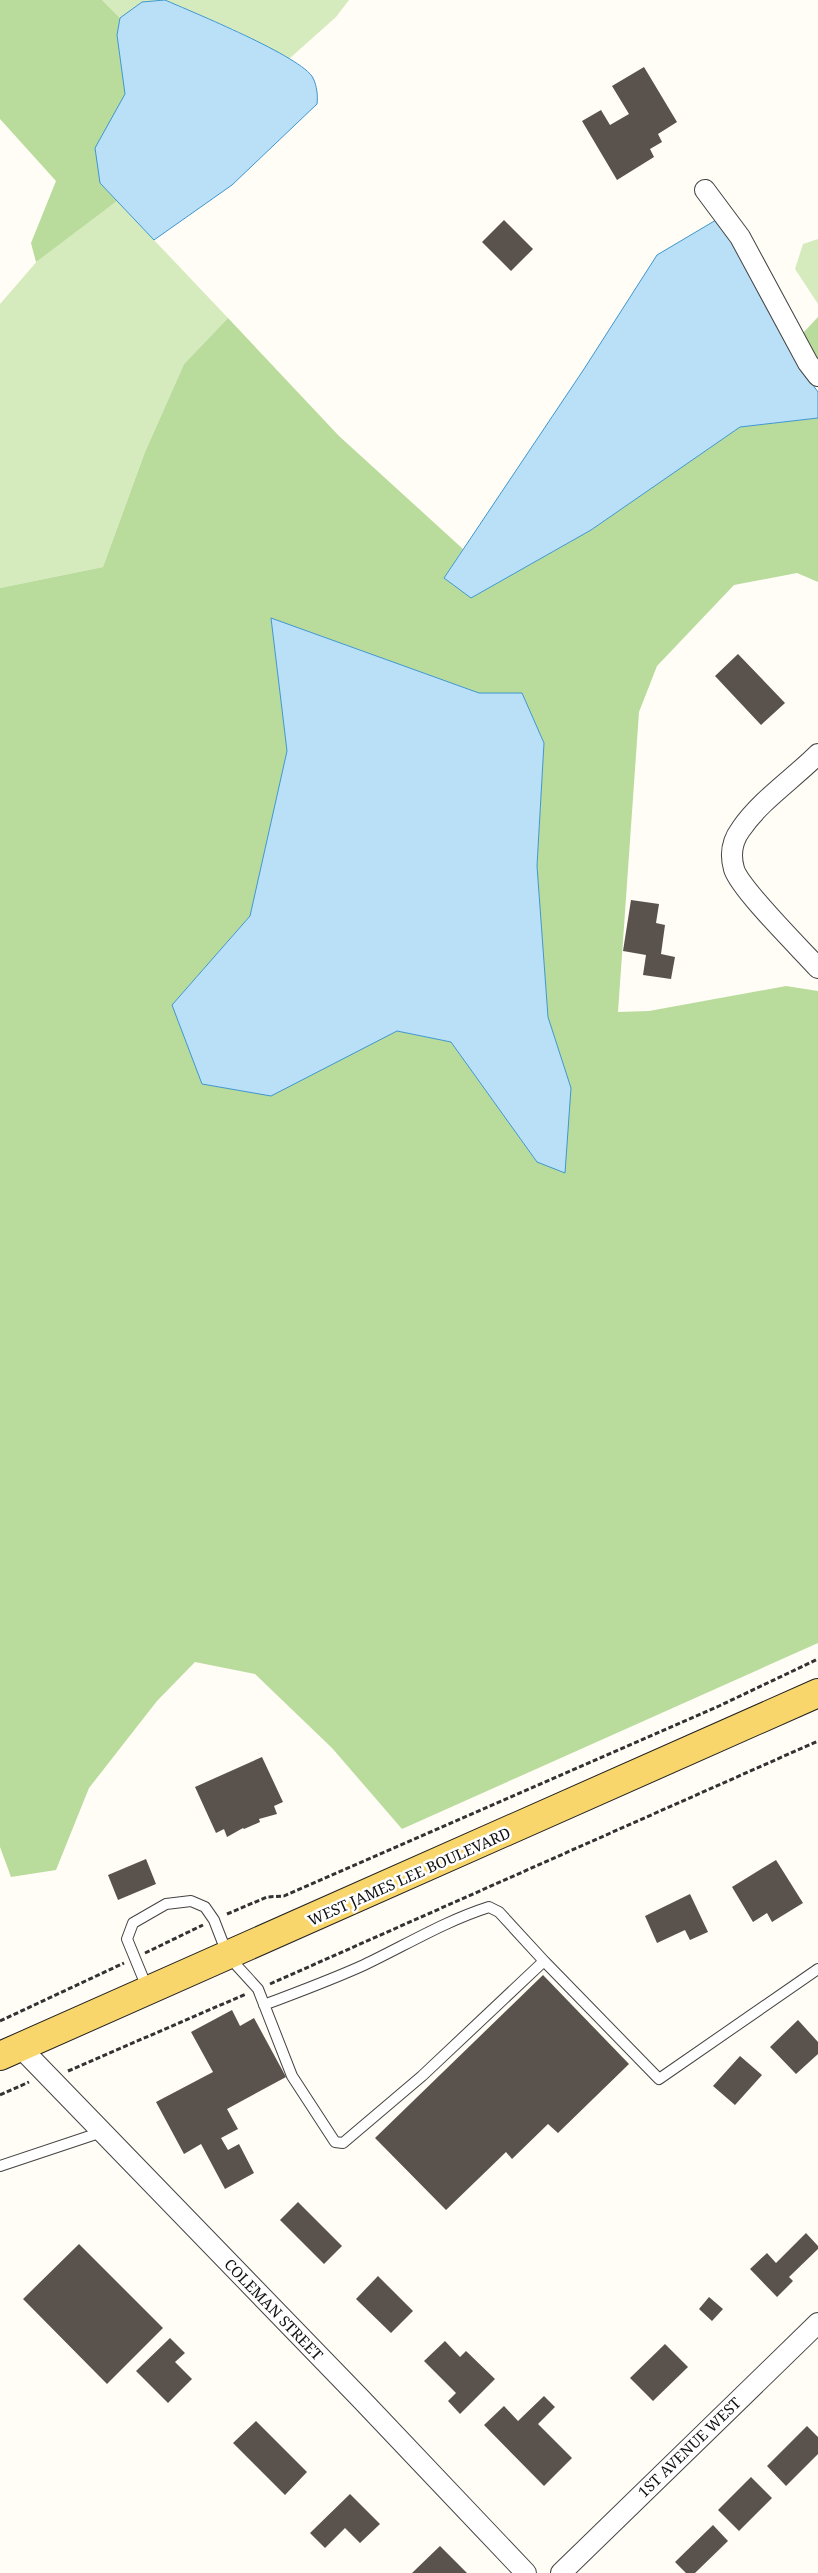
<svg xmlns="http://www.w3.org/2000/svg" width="818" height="2573" font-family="'Noto Serif',serif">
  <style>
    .green { fill: #d5ebbd }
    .forest { fill: #b9dc9c; fill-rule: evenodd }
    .water { fill: #b9e0f7; stroke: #3f96cf }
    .building { fill: #5a524d }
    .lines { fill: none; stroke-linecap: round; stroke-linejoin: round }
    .service-casing { stroke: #444; stroke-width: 12 }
    .minor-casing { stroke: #444; stroke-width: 22 }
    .primary-casing { stroke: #222; stroke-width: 30 }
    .path { stroke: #333; stroke-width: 3; stroke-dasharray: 5 2.5; stroke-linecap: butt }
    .service { stroke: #fff; stroke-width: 10 }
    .minor { stroke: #fff; stroke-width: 20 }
    .primary { stroke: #f9d66b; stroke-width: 28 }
    .labels { text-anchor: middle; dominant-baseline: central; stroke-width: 5; stroke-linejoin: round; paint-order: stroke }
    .street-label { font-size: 15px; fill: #111; stroke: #fff }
  </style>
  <rect width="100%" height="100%" fill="#fffdf5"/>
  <!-- green -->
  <path class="green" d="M102 0H349L336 17 289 59 235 30 165 0 142 2 120 18Z
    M117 201 228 318 184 364 145 452 103 567 0 588V304L39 259Z
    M818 239V304L795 269 803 244Z"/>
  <!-- forest -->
  <path class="forest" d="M0 0H102L120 18 117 35 125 94 112 120 100 183 117 201 36 262 31 243 56 181 0 119Z
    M818 317V361L803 333Z
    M228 318 339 436 463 549 444 578 471 598 591 530 740 427 818 418V582L797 573 734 585 657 666 639 712 618 1012 649 1011 786 986 818 991V1643L402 1829 332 1748 255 1674 195 1662 157 1701 89 1788 56 1870 11 1877 0 1847V588L103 567 145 452 184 364ZM271 618 479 693H522L544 743 537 866 548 1017 571 1088 537 1162 451 1042 397 1031 334 1062 172 1005 250 916 287 751Z"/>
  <!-- water -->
  <path class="water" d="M165 0C190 11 303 57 313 78 317 86 318 96 317 104L232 185 154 240 100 183 95 148 125 94 117 35 120 18 142 2Z
    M716 220 732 242 799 366 818 392V418L740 427 591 530 471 598 444 578 584 369 657 255Z
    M271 618 479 693H522L544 743 537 866 548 1017 571 1088 565 1173 537 1162 451 1042 397 1031 271 1096 202 1084 172 1005 250 916 287 751Z"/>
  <!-- building -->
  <path class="building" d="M644 67 677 122 658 134 662 142 650 149 654 157 617 180 582 121 601 110 610 125 629 114 612 86Z
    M504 220 533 249 511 271 482 242Z
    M738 654 785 703 761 725 715 676Z
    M631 900 659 904 656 923 665 925 661 954 675 957 671 979 643 975 646 955 623 951Z
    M262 1757 283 1802 274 1806 277 1814 259 1819 260 1822 244 1829 243 1828 227 1837 224 1829 216 1833 195 1787Z
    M146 1859 156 1884 118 1900 108 1875Z
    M776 1860 803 1903 772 1922 767 1913 753 1922 732 1887Z
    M690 1894 708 1932 690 1940 685 1930 657 1943 645 1916Z
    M543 1975 629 2064 558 2133 548 2124 512 2159 506 2152 446 2210 375 2138Z
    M232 2010 240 2026 254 2018 286 2077 227 2109 238 2129 221 2138 228 2150 239 2144 254 2173 225 2189 201 2144 184 2154 156 2102 213 2072 191 2032Z
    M798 2020 818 2042V2054L796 2074 770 2047Z
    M740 2056 762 2075 735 2105 713 2086Z
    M298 2202 342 2246 324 2264 280 2220Z
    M806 2233 818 2246V2249L789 2277 793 2281 777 2297 750 2269 767 2253 776 2263Z
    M79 2244 163 2328 107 2384 23 2299Z
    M378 2276 413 2311 391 2333 356 2299Z
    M709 2297 723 2309 712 2321 699 2309Z
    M170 2338 185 2353 175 2362 192 2379 168 2403 136 2371Z
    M445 2341 460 2357 466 2351 495 2379 460 2414 448 2401 456 2393 424 2361Z
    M665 2344 688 2367 653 2401 630 2378Z
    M544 2396 555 2407 538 2424 572 2458 544 2486 484 2425 504 2406 518 2421Z
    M256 2421 307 2472 285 2495 233 2443Z
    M807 2426 818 2437V2454L786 2486 767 2466Z
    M751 2477 772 2498 739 2531 718 2510Z
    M350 2494 380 2524 360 2543 345 2528 325 2548 310 2533Z
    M713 2525 728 2541 695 2573H686L675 2562Z
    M440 2546 467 2573H412Z"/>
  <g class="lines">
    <!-- service casing -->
    <g class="service-casing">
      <path id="service" d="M148 1990 127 1939 133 1923 166 1904 191 1901 205 1907 214 1920 228 1956 258 1989 292 2076 335 2142 343 2143 422 2076 544 1961 659 2079 818 1969
        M264 2005C298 1992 331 1980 364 1965 406 1945 445 1921 489 1907L499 1912 544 1961
        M0 2166 102 2132"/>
    </g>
    <!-- minor casing -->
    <g class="minor-casing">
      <path id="minor" d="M705 190 740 237 808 363 818 376
        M818 754C793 779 761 800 741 829 732 841 730 855 734 869 740 889 801 949 818 968
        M20 2047 360 2398 526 2573
        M561 2573 818 2323"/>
    </g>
    <!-- primary casing -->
    <g class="primary-casing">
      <path id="primary" d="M0 2056 818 1693"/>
    </g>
    <!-- path -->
    <path class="path" d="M227 1914 267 1897 284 1896 719 1706 818 1659
      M145 1953 203 1925
      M270 1984 818 1741
      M0 2021 124 1963
      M68 2071 246 1994
      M0 2095 29 2082"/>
    <!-- service -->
    <use href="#service" class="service"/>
    <!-- minor -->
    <use href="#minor" class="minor"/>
    <!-- primary -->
    <use href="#primary" class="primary"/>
  </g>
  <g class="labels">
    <!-- street labels -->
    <g class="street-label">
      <text transform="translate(409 1876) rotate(-24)">WEST JAMES LEE BOULEVARD</text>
      <text transform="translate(274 2309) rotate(46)">COLEMAN STREET</text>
      <text transform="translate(689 2447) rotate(-44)">1ST AVENUE WEST</text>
    </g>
  </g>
</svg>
